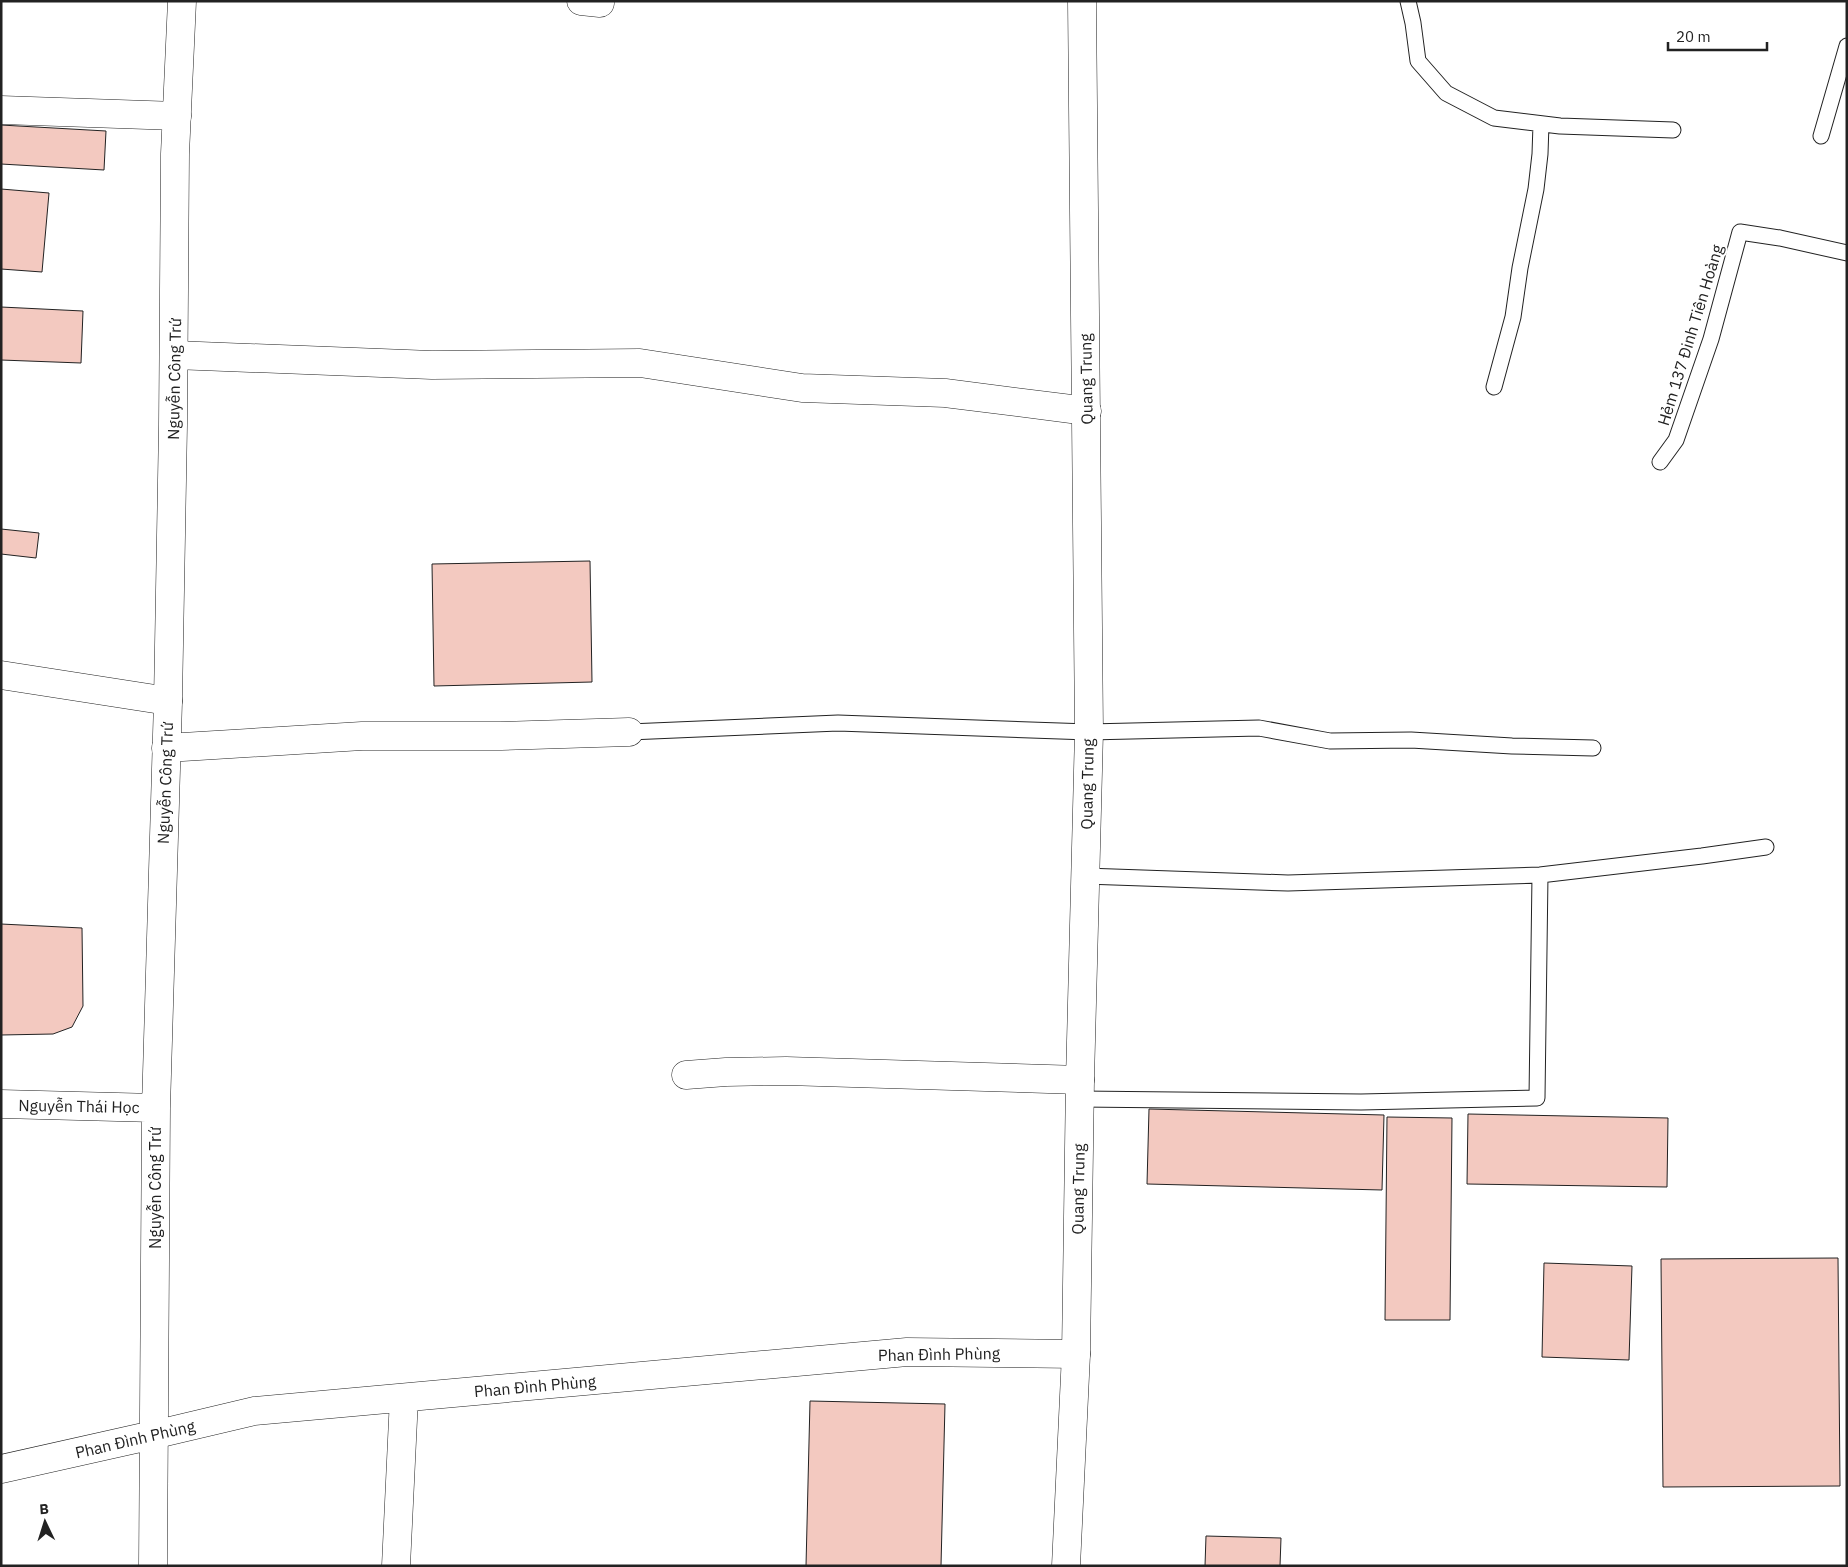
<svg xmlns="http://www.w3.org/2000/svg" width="1848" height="1567" font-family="'IBM Plex Sans',sans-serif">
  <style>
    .building { fill: #f3c9c0; stroke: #222 }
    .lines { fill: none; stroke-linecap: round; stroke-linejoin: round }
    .service-casing { stroke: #222; stroke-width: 17 }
    .minor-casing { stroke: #222; stroke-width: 29 }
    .tertiary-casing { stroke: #222; stroke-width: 29 }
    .service { stroke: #fff; stroke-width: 15 }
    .minor { stroke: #fff; stroke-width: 28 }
    .tertiary { stroke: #fff; stroke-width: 28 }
    .labels { text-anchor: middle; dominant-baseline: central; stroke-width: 4; stroke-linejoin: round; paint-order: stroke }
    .street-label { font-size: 16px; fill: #222; stroke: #fff }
  </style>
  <rect width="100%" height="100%" fill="#fff"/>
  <!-- building -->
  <path class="building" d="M1 125 106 131 104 170 1 164Z
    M1 189 49 193 42 272 1 269Z
    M1 307 83 311 81 363 1 360Z
    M1 529 39 533 36 558 1 554Z
    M590 561 592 682 434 686 432 564Z
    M1 924 82 928 83 1006 72 1027 53 1034 1 1035Z
    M1149 1109 1384 1115 1382 1190 1147 1184Z
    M1468 1114 1668 1118 1667 1187 1467 1184Z
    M1387 1117 1452 1118 1450 1320H1385Z
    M1838 1258 1840 1486 1663 1487 1661 1259Z
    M1544 1263 1632 1266 1629 1360 1542 1357Z
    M810 1401 945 1404 941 1566H806Z
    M1206 1536 1281 1538 1280 1566H1205Z"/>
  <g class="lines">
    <!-- service casing -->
    <g class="service-casing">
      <path id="service" d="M1408 1 1413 23 1418 61 1446 93 1494 118 1560 126 1673 130
        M1821 136 1847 46
        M1494 387 1513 317 1520 268 1536 189 1540 154 1541 124
        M1660 462 1676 440 1711 339 1740 232 1780 238 1847 253
        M629 732 838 723 1089 732 1259 728 1330 741 1411 740 1512 746 1593 748
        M1085 876 1288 883 1540 875 1702 856 1766 847
        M1080 1099 1361 1102 1537 1098 1540 875"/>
    </g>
    <!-- minor casing -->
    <g class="minor-casing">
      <path id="minor" d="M581 1 600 3
        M1 110 177 116
        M174 355 432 365 640 363 802 388 945 393 1087 411
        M1 675 168 701
        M166 748 362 736H501L629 732
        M686 1075 726 1072 786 1071 1080 1080
        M153 1435 254 1411 907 1352 1076 1354
        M396 1566 404 1398"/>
    </g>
    <!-- tertiary casing -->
    <g class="tertiary-casing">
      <path id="tertiary" d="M1 1104 156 1108
        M1 1469 153 1435
        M153 1566 156 1108 168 701 173 425 175 154 182 1
        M1066 1566 1076 1354 1080 1080 1089 732 1082 1"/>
    </g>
    <!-- service -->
    <use href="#service" class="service"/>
    <!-- minor -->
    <use href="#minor" class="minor"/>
    <!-- tertiary -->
    <use href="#tertiary" class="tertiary"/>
  </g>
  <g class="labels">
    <!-- street labels -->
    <g class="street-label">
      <text transform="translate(1690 335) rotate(-73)">Hẻm 137 Đinh Tiên Hoàng</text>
      <text transform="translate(174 379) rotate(-89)">Nguyễn Công Trứ</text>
      <text transform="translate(1086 379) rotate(-91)">Quang Trung</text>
      <text transform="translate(165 783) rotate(-88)">Nguyễn Công Trứ</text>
      <text transform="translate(1087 784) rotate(-89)">Quang Trung</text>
      <text transform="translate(79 1106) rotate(1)">Nguyễn Thái Học</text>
      <text transform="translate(155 1188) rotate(-90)">Nguyễn Công Trứ</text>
      <text transform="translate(1078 1189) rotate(-89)">Quang Trung</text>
      <text transform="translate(939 1354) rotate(-1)">Phan Đình Phùng</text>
      <text transform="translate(535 1386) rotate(-5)">Phan Đình Phùng</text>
      <text transform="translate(135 1439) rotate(-13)">Phan Đình Phùng</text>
    </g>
  </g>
  <!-- border -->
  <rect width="1848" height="1567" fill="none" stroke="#222222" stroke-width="5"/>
  <!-- north arrow -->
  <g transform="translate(45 1522) rotate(356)" stroke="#ffffff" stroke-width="4" paint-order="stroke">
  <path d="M0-4L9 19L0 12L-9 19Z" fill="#222222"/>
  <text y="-8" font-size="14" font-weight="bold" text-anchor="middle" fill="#222222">B</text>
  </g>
  <!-- scale -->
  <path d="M1668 42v8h99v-8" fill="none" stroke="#222222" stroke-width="2.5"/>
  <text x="1676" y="42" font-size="15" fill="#222222" stroke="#ffffff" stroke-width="4" paint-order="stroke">20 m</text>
</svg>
